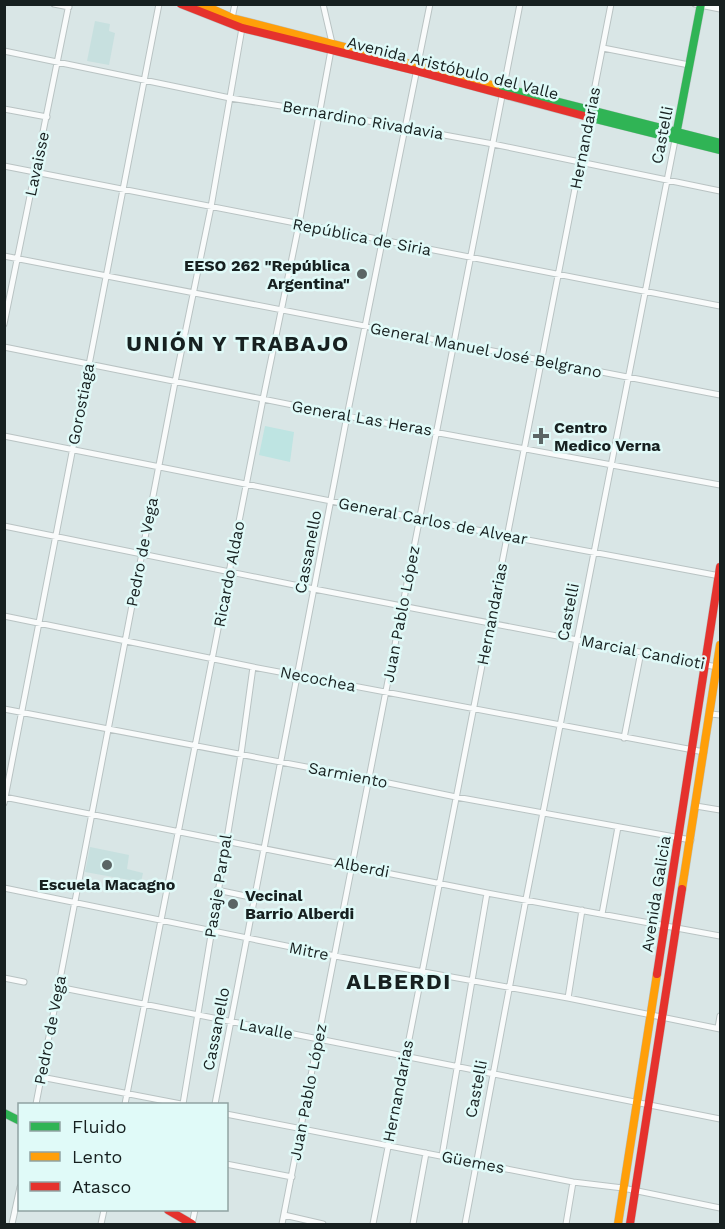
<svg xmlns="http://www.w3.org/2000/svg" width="725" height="1229" font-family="'Work Sans',sans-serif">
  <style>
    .built { fill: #c7e0df }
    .green { fill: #bee4e2 }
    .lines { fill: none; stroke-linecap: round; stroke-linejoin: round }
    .street-casing { stroke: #b9c3c3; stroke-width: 7 }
    .fast-casing { stroke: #b9c3c3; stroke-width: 9 }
    .slow-casing { stroke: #b9c3c3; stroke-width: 9 }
    .jam-casing { stroke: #b9c3c3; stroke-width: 9 }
    .street { stroke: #f9fbfb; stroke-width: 5 }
    .fast { stroke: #30b455; stroke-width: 8 }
    .slow { stroke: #ff9f0a; stroke-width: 8 }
    .jam { stroke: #e5322d; stroke-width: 8 }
    .poi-dot { fill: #5b6565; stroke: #e0faf8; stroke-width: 2 }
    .labels { text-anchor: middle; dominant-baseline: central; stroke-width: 5; stroke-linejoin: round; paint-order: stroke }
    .street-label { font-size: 16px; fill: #172020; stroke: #e0faf8 }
    .poi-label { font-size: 16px; font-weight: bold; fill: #172020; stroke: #e0faf8; text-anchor: start }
    .district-label { font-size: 22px; font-weight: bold; letter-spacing: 1.5px; fill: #172020; stroke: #e0faf8 }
  </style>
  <rect width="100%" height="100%" fill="#d9e6e6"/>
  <!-- built -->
  <path class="built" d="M95 21 110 24 109 31 115 33 109 65 87 61Z
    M90 847 129 855 127 869 143 873 141 882 85 872Z"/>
  <!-- green -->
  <path class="green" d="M265 426 294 432 290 462 259 455Z"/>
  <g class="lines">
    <!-- street casing -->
    <g class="street-casing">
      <path id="street" d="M54 4 69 7
        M695 4 720 9
        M234 19 232 18 235 4
        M603 48 689 65
        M4 51 230 98 319 112 493 144 720 191
        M4 109 47 117
        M4 166 720 306
        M4 256 720 395
        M4 324 69 4
        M4 347 347 416 720 485
        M4 436 507 536 720 576
        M4 526 314 589 717 667
        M4 616 253 667 704 752
        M4 709 369 779 456 797 691 840
        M711 714 720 715
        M624 738 641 652
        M4 797 487 893 720 936
        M4 803 159 4
        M696 806 720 810
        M4 888 335 956 568 998 720 1029
        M217 890 255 898
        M602 914 618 827
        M4 978 24 982
        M58 987 720 1119
        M568 998 582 910
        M718 1028 720 1016
        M41 1077 181 1104
        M36 1104 175 382 211 207 242 28 240 26
        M125 1104 263 399 299 224 331 50 332 43 323 4
        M183 1104 241 754 253 667
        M215 1104 347 416 430 4
        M226 1114 573 1182 623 1188 720 1208
        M442 1156 487 893
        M226 1164 292 1177
        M284 1215 323 1224
        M12 1224 20 1187
        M101 1224 104 1210
        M192 1224 195 1210
        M282 1224 520 4
        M373 1224 611 4
        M413 1224 426 1153
        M465 1224 526 899 675 140
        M566 1224 573 1182"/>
    </g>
    <!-- fast casing -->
    <g class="fast-casing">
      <path id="fast" d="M496 86 720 143
        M588 117 720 150
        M676 135 701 4
        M4 1113 20 1121"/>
    </g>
    <!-- slow casing -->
    <g class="slow-casing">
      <path id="slow" d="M201 4 232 18 496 86
        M682 889 720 645
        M618 1224 657 974"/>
    </g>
    <!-- jam casing -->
    <g class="jam-casing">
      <path id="jam" d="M181 4 242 28 417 71 588 117
        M657 974 720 567
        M168 1210 192 1224
        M630 1224 682 889"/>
    </g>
    <!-- street -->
    <use href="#street" class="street"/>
    <!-- fast -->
    <use href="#fast" class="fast"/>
    <!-- slow -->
    <use href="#slow" class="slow"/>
    <!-- jam -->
    <use href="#jam" class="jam"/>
  </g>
  <!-- markers -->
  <g class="poi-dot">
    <circle cx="362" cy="274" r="6"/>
    <path d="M538 427h6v6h6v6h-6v6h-6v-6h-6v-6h6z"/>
    <circle cx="107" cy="865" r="6"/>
    <circle cx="233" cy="904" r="6"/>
  </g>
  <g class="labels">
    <!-- street labels -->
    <g class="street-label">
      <text transform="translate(453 68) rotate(14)">Avenida Aristóbulo del Valle</text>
      <text transform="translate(363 120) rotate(10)">Bernardino Rivadavia</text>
      <text transform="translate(662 135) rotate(-79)">Castelli</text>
      <text transform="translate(585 138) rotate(-79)">Hernandarias</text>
      <text transform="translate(37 164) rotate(-78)">Lavaisse</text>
      <text transform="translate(362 237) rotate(11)">República de Siria</text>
      <text transform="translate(486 350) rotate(11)">General Manuel José Belgrano</text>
      <text transform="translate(81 404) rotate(-79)">Gorostiaga</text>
      <text transform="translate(362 418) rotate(10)">General Las Heras</text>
      <text transform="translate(433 521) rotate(11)">General Carlos de Alvear</text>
      <text transform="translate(142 552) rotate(-79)">Pedro de Vega</text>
      <text transform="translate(308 552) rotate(-79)">Cassanello</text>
      <text transform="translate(229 574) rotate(-79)">Ricardo Aldao</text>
      <text transform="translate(568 612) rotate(-79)">Castelli</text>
      <text transform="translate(401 614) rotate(-79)">Juan Pablo López</text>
      <text transform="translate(492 614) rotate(-79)">Hernandarias</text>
      <text transform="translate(643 652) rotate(11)">Marcial Candioti</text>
      <text transform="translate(318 679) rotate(11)">Necochea</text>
      <text transform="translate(348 775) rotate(11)">Sarmiento</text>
      <text transform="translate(362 867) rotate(11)">Alberdi</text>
      <text transform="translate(218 886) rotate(-81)">Pasaje Parpal</text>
      <text transform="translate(656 894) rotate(-81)">Avenida Galicia</text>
      <text transform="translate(309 951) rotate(11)">Mitre</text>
      <text transform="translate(216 1029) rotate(-79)">Cassanello</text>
      <text transform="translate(266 1029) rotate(11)">Lavalle</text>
      <text transform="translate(50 1030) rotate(-79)">Pedro de Vega</text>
      <text transform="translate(476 1089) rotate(-79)">Castelli</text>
      <text transform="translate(398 1091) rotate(-79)">Hernandarias</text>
      <text transform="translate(308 1092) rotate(-79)">Juan Pablo López</text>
      <text transform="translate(473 1162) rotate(11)">Güemes</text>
    </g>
    <!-- poi labels -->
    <g class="poi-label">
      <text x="350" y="265" text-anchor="end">EESO 262 "República<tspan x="350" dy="18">Argentina"</tspan></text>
      <text x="554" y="427">Centro<tspan x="554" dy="18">Medico Verna</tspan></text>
      <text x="107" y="884" text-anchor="middle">Escuela Macagno</text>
      <text x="245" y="895">Vecinal<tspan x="245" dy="18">Barrio Alberdi</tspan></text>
    </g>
    <!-- district labels -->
    <g class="district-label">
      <text x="238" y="343">UNIÓN Y TRABAJO</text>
      <text x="399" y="981">ALBERDI</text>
    </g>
  </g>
  <!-- border -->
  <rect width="725" height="1229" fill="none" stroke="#172020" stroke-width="12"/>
  <!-- legend -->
  <rect x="18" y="1103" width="210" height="108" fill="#e0faf8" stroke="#90a3a2" stroke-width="1.5"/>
  <rect x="30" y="1122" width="30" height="9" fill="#30b455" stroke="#90a3a2" stroke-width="1.5"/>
  <text x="72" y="1133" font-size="18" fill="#172020">Fluido</text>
  <rect x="30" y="1152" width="30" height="9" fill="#ff9f0a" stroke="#90a3a2" stroke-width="1.5"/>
  <text x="72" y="1163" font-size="18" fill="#172020">Lento</text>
  <rect x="30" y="1182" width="30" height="9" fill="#e5322d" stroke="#90a3a2" stroke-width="1.5"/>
  <text x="72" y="1193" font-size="18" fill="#172020">Atasco</text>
</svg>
